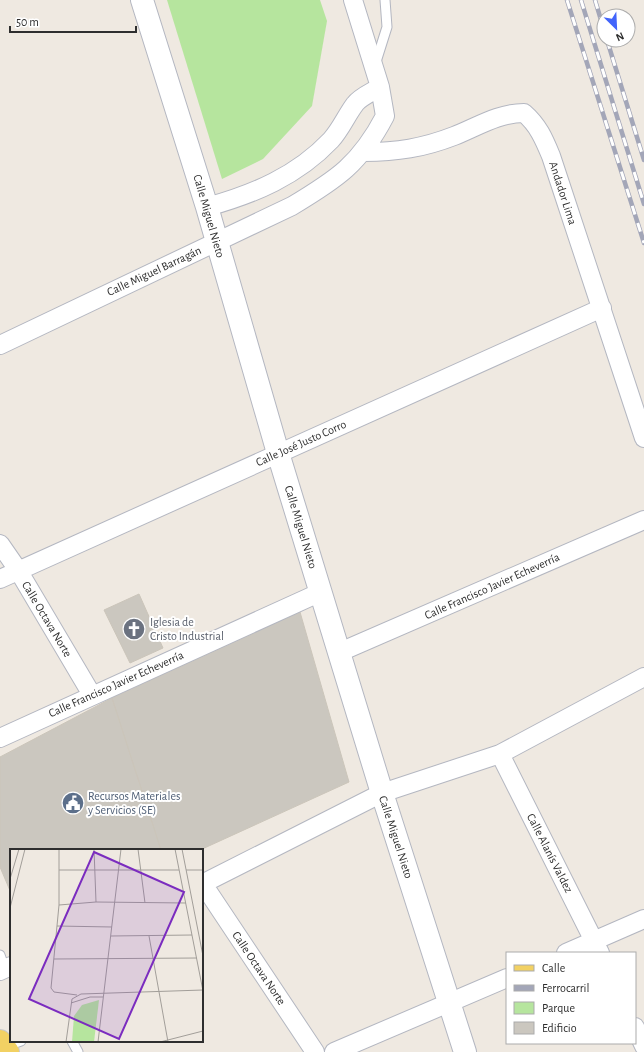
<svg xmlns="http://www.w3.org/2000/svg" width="644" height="1052" font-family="'Alegreya Sans',sans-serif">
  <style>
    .green { fill: #b6e59e }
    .building { fill: #cbc7bf; stroke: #cbc5ba }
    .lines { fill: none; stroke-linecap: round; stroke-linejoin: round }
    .lane-casing { stroke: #b4b7c1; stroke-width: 11 }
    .street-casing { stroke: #b4b7c1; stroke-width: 20 }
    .secondary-casing { stroke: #b4b7c1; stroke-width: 24 }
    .primary-casing { stroke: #c9c9c9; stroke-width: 24 }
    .lane { stroke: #fff; stroke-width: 9 }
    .street { stroke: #fff; stroke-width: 18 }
    .secondary { stroke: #fff; stroke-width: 22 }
    .primary { stroke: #f2d163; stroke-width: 22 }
    .rail-casing { stroke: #a3a6b8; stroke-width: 4.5 }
    .rail { stroke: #fff; stroke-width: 3; stroke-dasharray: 9; stroke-linecap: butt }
    .labels { text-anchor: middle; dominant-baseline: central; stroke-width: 4; stroke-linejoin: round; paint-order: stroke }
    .street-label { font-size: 12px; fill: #2e2e2e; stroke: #fff }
    .worship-label { font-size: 12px; fill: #5b616d; stroke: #fff; text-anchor: start }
    .service-label { font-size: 12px; fill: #4e5e75; stroke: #fff; text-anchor: start }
    .inset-road { fill: none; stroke: #a29e99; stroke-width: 1 }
    .view { fill: #7b2cbf; fill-opacity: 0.15; stroke: #7b2cbf; stroke-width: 2 }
    .inset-edge { fill: none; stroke: #2e2e2e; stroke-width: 2 }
  </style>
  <rect width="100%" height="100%" fill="#efe9e1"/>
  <!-- green -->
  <path class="green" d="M167 0H320L327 21 312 106 263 159 222 179Z"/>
  <!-- building -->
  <path class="building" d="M139 594 163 648 130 663 104 610Z
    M300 612 349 782 200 850H161L112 698Z
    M112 698 161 850H11V893L0 867V757Z"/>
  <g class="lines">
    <!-- lane casing -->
    <g class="lane-casing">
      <path id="lane" d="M375 65 387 27 385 0
        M0 955 5 969
        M72 1041 78 1052
        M4 1047 21 1041"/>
    </g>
    <!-- street casing -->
    <g class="street-casing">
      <path id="street" d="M364 152C397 152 423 148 454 136 477 127 498 113 524 113 538 125 544 139 551 156L644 438
        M207 207C254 194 297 176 331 140 341 129 346 116 355 104 360 97 372 92 380 87
        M0 345 292 206C337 179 360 164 385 116L380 87 353 0
        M0 544 18 570 92 695
        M0 579 602 308
        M340 652 644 520
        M0 738 321 592
        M500 754 600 953
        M202 884 382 793 500 754 644 677
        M203 884 315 1052
        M566 953 644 919
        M0 971 11 966
        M635 1027 644 1046
        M334 1052 507 978"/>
    </g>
    <!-- secondary casing -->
    <g class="secondary-casing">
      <path id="secondary" d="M142 0 207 207 278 453 382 793 465 1052"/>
    </g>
    <!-- primary casing -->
    <g class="primary-casing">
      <path id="primary" d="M0 1041 8 1052"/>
    </g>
    <!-- lane -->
    <use href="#lane" class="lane"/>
    <!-- street -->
    <use href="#street" class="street"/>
    <!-- secondary -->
    <use href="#secondary" class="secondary"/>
    <!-- primary -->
    <use href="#primary" class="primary"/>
    <!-- rail casing -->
    <g class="rail-casing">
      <path id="rail" d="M567 0 644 243
        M581 0 644 204
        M595 0 604 30
        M607 40 644 160"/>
    </g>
    <!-- rail -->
    <use href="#rail" class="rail"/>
  </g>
  <!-- icons -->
  <defs>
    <g id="church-disc" transform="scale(1.15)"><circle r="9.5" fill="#6b7280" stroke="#fff"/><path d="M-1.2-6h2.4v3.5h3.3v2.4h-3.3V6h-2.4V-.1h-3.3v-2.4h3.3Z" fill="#fff"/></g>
    <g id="civic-disc" transform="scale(1.15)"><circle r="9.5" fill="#5c6f8a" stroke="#fff"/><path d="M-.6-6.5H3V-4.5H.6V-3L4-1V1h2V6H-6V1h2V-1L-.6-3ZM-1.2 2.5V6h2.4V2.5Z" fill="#fff"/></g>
  </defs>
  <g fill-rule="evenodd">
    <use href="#church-disc" x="134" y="629"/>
    <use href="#civic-disc" x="73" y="803"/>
  </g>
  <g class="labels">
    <!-- street labels -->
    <g class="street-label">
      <text transform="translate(563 193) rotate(72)">Andador Lima</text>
      <text transform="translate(209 216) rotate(74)">Calle Miguel Nieto</text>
      <text transform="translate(154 271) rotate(-25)">Calle Miguel Barragán</text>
      <text transform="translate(301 443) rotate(-24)">Calle José Justo Corro</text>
      <text transform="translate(301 527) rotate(73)">Calle Miguel Nieto</text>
      <text transform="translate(492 586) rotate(-24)">Calle Francisco Javier Echeverría</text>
      <text transform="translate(47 619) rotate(59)">Calle Octava Norte</text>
      <text transform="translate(116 684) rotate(-24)">Calle Francisco Javier Echeverría</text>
      <text transform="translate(396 837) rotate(72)">Calle Miguel Nieto</text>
      <text transform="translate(550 853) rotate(63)">Calle Alanís Valdez</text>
      <text transform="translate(259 968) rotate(56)">Calle Octava Norte</text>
    </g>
    <!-- worship labels -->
    <g class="worship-label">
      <text x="150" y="622">Iglesia de<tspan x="150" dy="14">Cristo Industrial</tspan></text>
    </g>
    <!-- service labels -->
    <g class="service-label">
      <text x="88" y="796">Recursos Materiales<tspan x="88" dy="14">y Servicios (SE)</tspan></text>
    </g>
  </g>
  <!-- overview -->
  <g transform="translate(10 849)">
    <rect width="193" height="193" fill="#efe9e1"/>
    <path d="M89 151 84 193H62L64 167 72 156Z" fill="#b6e59e"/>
    <path class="inset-road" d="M49 0V56L41 139 44 143 67 146M84 0 86 53M128 0 135 54M165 0 193 142M172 0 193 107M49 21H169M176 21H193M0 30 9 0M49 56 86 53 176 54M0 59 15 0M47 77 102 78M101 87 182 86M139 87 158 193M44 110 187 109M61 154 80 148H93M56 193 62 150 71 145 193 141M88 193 111 0M150 193 193 182"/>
    <path class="view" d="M84 3 174 43 109 190 19 150Z"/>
    <rect width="193" height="193" class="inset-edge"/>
  </g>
  <!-- legend -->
  <rect x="506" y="952" width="130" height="92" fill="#ffffff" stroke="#ababab"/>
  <rect x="514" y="965" width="20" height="6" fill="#f2d163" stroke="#ababab"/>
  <text x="542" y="972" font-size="12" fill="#2e2e2e">Calle</text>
  <rect x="514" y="985" width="20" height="6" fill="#a3a6b8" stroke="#ababab"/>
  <text x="542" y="992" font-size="12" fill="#2e2e2e">Ferrocarril</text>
  <rect x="514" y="1002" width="20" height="12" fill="#b6e59e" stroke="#ababab"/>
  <text x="542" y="1012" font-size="12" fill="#2e2e2e">Parque</text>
  <rect x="514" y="1022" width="20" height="12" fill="#cbc7bf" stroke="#ababab"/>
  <text x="542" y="1032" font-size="12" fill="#2e2e2e">Edificio</text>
  <!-- north arrow -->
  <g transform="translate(616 28) rotate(156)"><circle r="19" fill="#ffffff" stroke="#ababab"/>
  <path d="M0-3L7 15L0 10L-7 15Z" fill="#4264fb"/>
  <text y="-6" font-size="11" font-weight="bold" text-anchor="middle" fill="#2e2e2e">N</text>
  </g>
  <!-- scale -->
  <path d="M10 26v6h126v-6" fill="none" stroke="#2e2e2e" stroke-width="2"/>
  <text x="16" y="26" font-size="12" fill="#2e2e2e" stroke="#ffffff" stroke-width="3" paint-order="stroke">50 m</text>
</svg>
